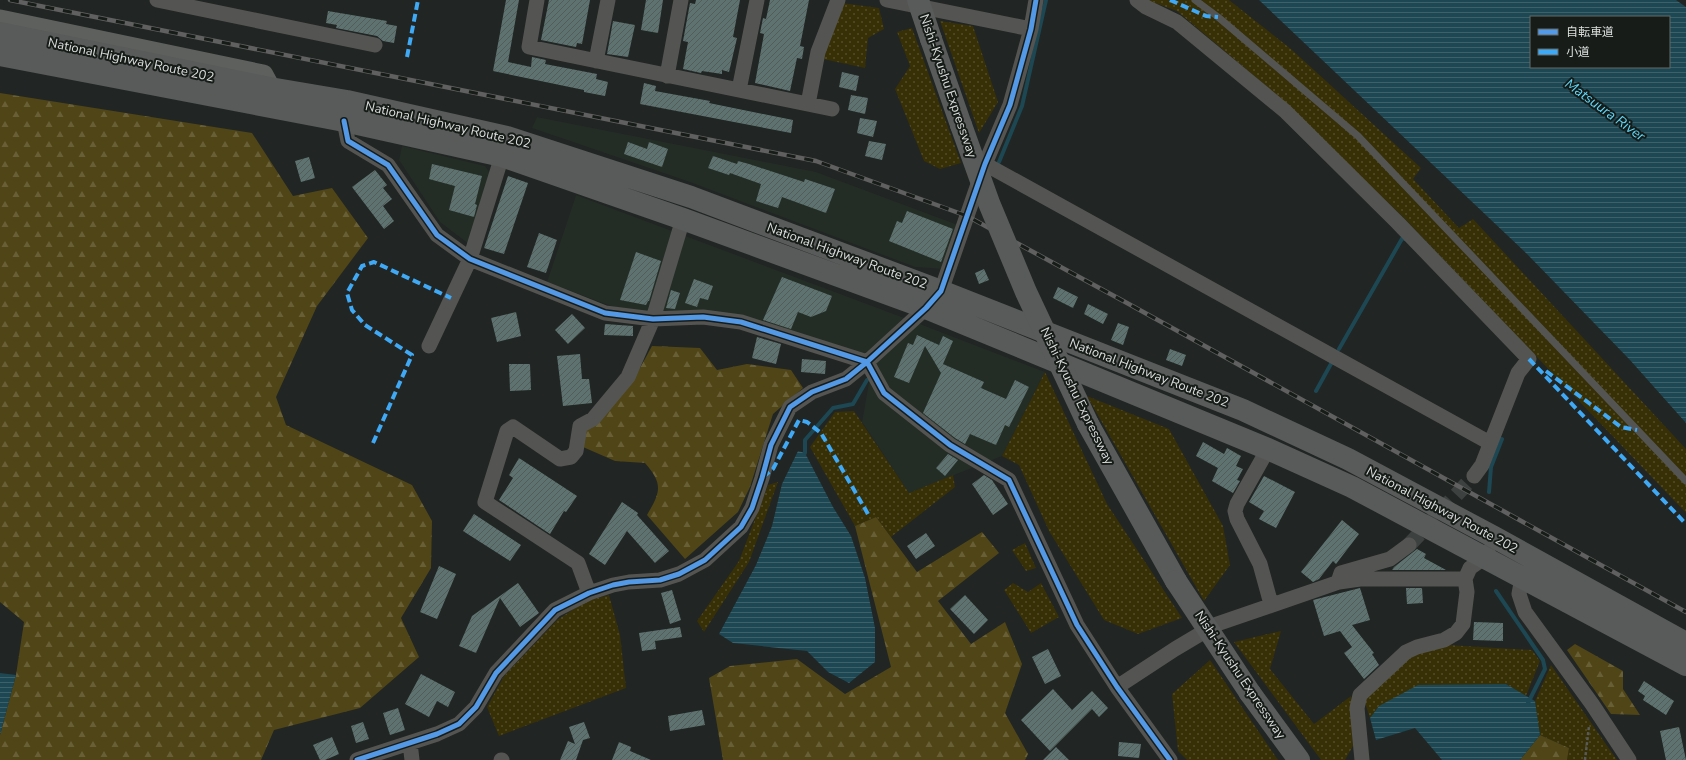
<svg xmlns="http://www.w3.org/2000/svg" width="1686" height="760" font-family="'Nunito Sans','Noto Sans JP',sans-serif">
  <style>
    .built { fill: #232d26 }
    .grass { fill: url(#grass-dots) }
    .forest { fill: url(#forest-firs) }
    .water { fill: url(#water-rules); fill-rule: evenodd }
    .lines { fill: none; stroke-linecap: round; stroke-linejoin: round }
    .stream { stroke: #1c4753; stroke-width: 4 }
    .building { fill: url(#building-hatch) }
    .street-tunnel { stroke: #3d413f; stroke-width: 15; stroke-dasharray: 15 8; stroke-linecap: butt }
    .path { stroke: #585b59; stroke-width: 2.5; stroke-dasharray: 3 2; stroke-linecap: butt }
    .lane { stroke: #545553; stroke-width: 7 }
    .street { stroke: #545553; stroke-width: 15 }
    .secondary { stroke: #5e605e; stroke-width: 21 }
    .highway { stroke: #585b59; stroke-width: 22 }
    .rail-casing { stroke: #5f605f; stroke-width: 4.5 }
    .rail { stroke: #171c19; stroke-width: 3; stroke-dasharray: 9; stroke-linecap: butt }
    .highway-bridge { stroke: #585b59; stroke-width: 22 }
    .quiet { stroke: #3fa9f5; stroke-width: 4; stroke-dasharray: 8 4; stroke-linecap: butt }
    .cycleway-casing { stroke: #171c19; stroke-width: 8 }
    .cycleway { stroke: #5399e6; stroke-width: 5 }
    .labels { text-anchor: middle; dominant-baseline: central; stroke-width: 4; stroke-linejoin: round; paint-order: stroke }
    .street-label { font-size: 13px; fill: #dbdedc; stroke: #171c19 }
    .water-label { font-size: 14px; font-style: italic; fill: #5cdbff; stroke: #171c19 }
  </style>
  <defs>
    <pattern id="grass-dots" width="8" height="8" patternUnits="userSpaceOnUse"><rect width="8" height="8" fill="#372f06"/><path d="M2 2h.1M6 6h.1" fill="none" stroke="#534d2a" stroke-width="1.8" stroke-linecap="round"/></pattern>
    <pattern id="forest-firs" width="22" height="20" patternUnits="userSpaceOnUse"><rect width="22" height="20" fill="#504516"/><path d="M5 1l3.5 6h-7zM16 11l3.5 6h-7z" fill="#695f37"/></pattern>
    <pattern id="water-rules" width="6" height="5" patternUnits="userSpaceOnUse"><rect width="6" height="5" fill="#1c4753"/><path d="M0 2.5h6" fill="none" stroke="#3c616b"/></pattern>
    <pattern id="building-hatch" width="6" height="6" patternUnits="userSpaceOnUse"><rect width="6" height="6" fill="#5e7370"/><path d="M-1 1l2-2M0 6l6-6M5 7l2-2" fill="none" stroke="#515d5b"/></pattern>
  </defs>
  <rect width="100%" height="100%" fill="#212523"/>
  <!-- built -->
  <path class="built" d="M537 117 816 172 958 225 944 269 915 267 690 182 532 128Z
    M402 146 485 166 492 176 470 245 440 222 399 160Z
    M576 195 899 316 1045 372 1002 456 909 493 862 422 873 360 720 313 667 314 619 309 547 282Z"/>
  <!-- grass -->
  <path class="grass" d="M1147 0H1229L1291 49 1421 168 1413 179 1459 228 1473 219 1686 449V513L1404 218 1278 96 1177 11Z
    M842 3 879 8 884 29 868 38 865 68 823 59Z
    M940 21 973 26 998 102 979 133Z
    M912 28 961 163 940 169 924 161 895 89 910 66 897 32Z
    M1045 372 1107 504 1182 618 1138 634 1104 620 1049 531 1019 465 1002 456Z
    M1087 396 1169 429 1223 526 1230 565 1204 601Z
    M854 411 909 493 953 475 955 487 891 537 876 517 855 526 810 447 835 412Z
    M778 482 749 562 704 632 697 621 739 561 768 485Z
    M1025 543 1036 568 1026 571 1012 550Z
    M1013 583 1028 592 1041 583 1059 617 1031 633 1004 590Z
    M609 595 620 635 626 688 499 736 487 707 504 676 557 620 586 601Z
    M1281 631 1270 669 1314 724 1351 696 1353 746 1345 760H1321L1234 642Z
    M1448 645 1532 650 1540 661 1526 696 1506 684 1379 706 1370 718 1364 700 1413 653Z
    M1210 660 1278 760H1187L1178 751 1172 694Z
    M1551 665 1617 760H1567L1569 748 1540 735 1535 701Z"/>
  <!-- forest -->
  <path class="forest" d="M0 93 252 133 293 196 332 188 368 238 317 306 276 397 286 425 412 485 432 521 431 568 401 618 419 657 360 708 274 730 261 760H0V735L16 675 24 622 0 602Z
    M652 346 700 348 717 370 747 364 791 370 803 388 773 414 750 487 738 512 685 559 647 515C661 491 663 484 645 463L615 461 583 447 584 431 634 379Z
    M876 517 917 572 982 532 999 553 938 601 971 644 1005 622 1022 664 1005 713 1028 754 1025 760H723L709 678 730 666 797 659 845 694 891 667 855 526Z
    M1575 644 1623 671V689L1640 715 1611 714 1567 650Z
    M1540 735 1569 748 1567 760H1520Z"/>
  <!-- water -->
  <path class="water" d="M1259 0H1676L1686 7V423L1630 360 1527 254ZM1531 17H1669V67H1531Z
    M798 451 805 453 833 507 851 536 865 578 875 628V662L849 683 828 672 807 651 733 643 719 634 756 565 772 526 782 484Z
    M0 673 16 675 0 735Z
    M1506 684 1535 701 1540 735 1520 760H1442L1415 728 1376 740 1370 718 1379 706 1418 685Z"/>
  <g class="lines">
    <!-- stream -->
    <path class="stream" d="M999 162 1022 106 1046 0
      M1339 349 1403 237 1405 239
      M1316 391 1332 362
      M805 453V440L833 408 853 404 867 380
      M1489 492 1491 467 1502 439
      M1496 591 1543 660 1545 669 1528 703"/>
  </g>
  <!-- building -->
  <path class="building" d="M506 0H519L508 62 531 67 532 57 546 60 545 64 597 74 596 79 608 82 605 96 584 92V90L493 71Z
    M549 0H590L582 44 577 43 576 47 541 40Z
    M646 0H663L658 33 641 30Z
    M696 0H740L733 37 737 38 729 72 722 70V74L702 71 701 73 683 69 688 42 683 41 690 3 695 4Z
    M770 0H809L800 46 804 47 802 59 797 58 790 91 755 83 764 34 760 33 763 18 766 19Z
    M328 11 387 21 386 24 397 26 394 43 383 41 377 36 336 28 337 25 326 23Z
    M613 21 635 25 628 57 607 54Z
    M842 72 859 76 856 91 839 87Z
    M644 83 656 86 655 91 710 101 709 103 793 120 791 133 640 104Z
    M851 95 868 98 865 114 848 110Z
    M860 118 877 121 873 137 857 133Z
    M869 141 886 144 882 160 865 156Z
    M628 142 647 149 649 142 668 149 662 167 624 154Z
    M713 156 737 164 738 161 749 164 804 182 805 179 835 189 826 213 782 197 778 208 756 201 761 184 730 173 729 175 708 168Z
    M309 157 315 178 301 182 295 161Z
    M432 164 482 176 475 204 477 205 474 217 449 210 455 186 429 179Z
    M375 170 387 185 383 188 392 199 383 206 394 221 384 229 352 187Z
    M508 176 528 183 504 254 484 248Z
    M907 211 953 229 941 262 889 241 897 221 902 223Z
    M539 233 557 240 546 273 527 267Z
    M636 252 661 261 649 301H648L646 305 620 300Z
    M984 269 989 280 979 284 975 273Z
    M782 277 832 296 826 311 811 317 798 312 791 329 763 320Z
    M694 279 713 286 708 300 700 298 697 307 685 303Z
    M1058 287 1078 297 1073 308 1053 298Z
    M671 290 680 293 675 309 666 308Z
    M1088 304 1108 314 1103 324 1084 314Z
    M516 312 521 336 497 342 491 318Z
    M572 314 585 328 568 344 555 330Z
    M1118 323 1129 327 1123 345 1111 340Z
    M605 324 633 326V336L604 335Z
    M917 335 939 345 943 336 953 341 943 364 984 382 981 388 1006 399 1015 380 1029 387 1009 427 1005 425 996 445 970 434 965 444 955 438 923 413 941 373 925 346 909 383 894 377 908 343 913 345Z
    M757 337 781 344 776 364 752 358Z
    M1170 349 1186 355 1182 366 1166 360Z
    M580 354 582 379H589L592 403 563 406 557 356Z
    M802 359 826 361 825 374 801 372Z
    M509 364H530L531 390 510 391Z
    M1203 442 1224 454 1227 448 1241 456 1236 466 1243 469 1237 480 1240 481 1233 493 1212 481 1218 468 1196 456Z
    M948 454 958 460 945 476 936 468Z
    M519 458 577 496 566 512 564 511 550 534 499 500 513 478 509 475Z
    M984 475 992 480 1008 504 993 515 972 484Z
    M1264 476 1295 492 1276 528 1259 519 1264 511 1249 502Z
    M622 502 638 513 637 515 669 551 655 563 627 531 605 565 589 554Z
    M474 514 521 545 510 561 463 531Z
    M1342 520 1359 534 1336 564 1333 561 1319 579 1313 582 1301 572Z
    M926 533 935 546 916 559 907 546Z
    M1417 549 1426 554 1424 558 1446 570H1392L1394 567Z
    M439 566 456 574 437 619 420 612Z
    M518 583 539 613 520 627 500 598 476 653 459 646 472 616Z
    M1360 588 1370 620 1352 625 1374 653 1372 654 1379 665 1364 679 1344 653 1352 647 1340 631 1324 636 1313 600Z
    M1406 588H1422L1423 603 1407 604Z
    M672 590 681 620 670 624 661 593Z
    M965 595 988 620 974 634 950 609Z
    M1474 622 1503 623V641L1473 640Z
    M680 627 682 637 655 641 656 649 642 651 639 633Z
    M1048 649 1061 676 1045 684 1032 657Z
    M421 674 455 692 448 707 437 701 429 717 405 704Z
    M1644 681 1674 701 1666 715 1643 700 1645 696 1638 691Z
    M1053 689 1072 710 1092 691 1108 708 1099 717 1092 709 1050 751 1021 720Z
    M398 708 405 730 390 735 383 713Z
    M702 710 705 725 670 731 668 716Z
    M363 722 369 739 356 743 351 726Z
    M584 722 590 738 583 740 576 760H560L568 741 575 744 569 727Z
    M1679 727 1686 760H1666L1660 731Z
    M332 737 339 754 325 760H320L313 745Z
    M619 742 631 747 630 751 651 760H612Z
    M1119 742 1141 744 1139 758 1118 756Z
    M1056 747 1069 760H1043Z"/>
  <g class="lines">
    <!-- street-tunnel -->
    <path class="street-tunnel" d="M1409 545 1474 476"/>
    <!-- path -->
    <path class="path" d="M1585 760 1589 726"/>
    <!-- lane -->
    <path class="lane" d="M1195 0 1218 17 1358 136 1686 481"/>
    <!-- street -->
    <path class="street" d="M157 0 375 45
      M537 0 529 47 832 109
      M887 0 1031 29
      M1137 0 1146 7 1177 22 1285 111 1398 223 1529 359 1518 373 1482 465 1474 476
      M596 61 608 0
      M667 76 681 0
      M739 90 757 0
      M808 104 818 52 838 0
      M344 121 348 141 388 165 437 235 470 259 605 313 653 319 703 317 741 322 867 362 884 393 950 445 1009 480 1077 625 1117 687 1170 760
      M985 164 1490 443
      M429 346 470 259 502 156
      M1268 449 1237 504 1235 511 1237 519 1260 564 1271 604
      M1522 578 1519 594 1525 612 1592 704 1629 760
      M1339 579 1341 573 1390 559 1409 545
      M589 593 578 563 485 502 507 431 513 427 560 459 571 457 576 451 580 426 593 419 628 377 653 319 683 219
      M1117 687 1175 649 1217 624 1339 582 1360 579H1465
      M410 743 412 760
      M357 760 437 734 459 724 476 707 496 673 555 610 589 593 613 585 629 582 660 580 679 574 705 560 741 527 752 508 762 478 771 445 790 407 812 392 846 379 867 362 926 308 941 291 985 164 1010 105 1031 29 1036 0
      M501 760H502
      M1362 760 1357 708 1360 695 1406 652 1417 647 1444 640 1456 633 1463 624 1467 592 1465 579 1470 568 1484 558 1488 551"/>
    <!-- secondary -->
    <path class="secondary" d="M0 20 263 75 270 88"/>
    <!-- highway -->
    <path class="highway" d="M0 33 270 88 347 101 507 137 691 197 941 291 1243 410 1348 459 1494 537 1686 643
      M931 39 961 125
      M0 55 344 121 502 156 683 219 926 308 1268 449 1352 487 1686 665
      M1088 424 1176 581
      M1250 693 1299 760"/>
    <!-- rail casing -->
    <g class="rail-casing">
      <path id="rail" d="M10 0 816 161 967 216 1127 303 1686 612"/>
    </g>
    <!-- rail -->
    <use href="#rail" class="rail"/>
    <!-- highway-bridge -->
    <path class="highway-bridge" d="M918 0 931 39
      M961 125 989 203 1026 292 1088 424
      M1176 581 1250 693"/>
    <!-- quiet -->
    <path class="quiet" d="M1170 0 1206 16 1218 17
      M407 57 418 0
      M1529 359 1686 524
      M1546 371 1621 427 1637 430
      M373 443 412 355 365 325 352 310 347 293 362 266 374 262 451 298
      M763 477 773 469 799 420 807 422 821 433 868 514"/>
    <!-- cycleway casing -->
    <g class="cycleway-casing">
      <path id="cycleway" d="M344 121 348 141 388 165 437 235 470 259 605 313 653 319 703 317 741 322 867 362 884 393 950 445 1009 480 1077 625 1117 687 1170 760
        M357 760 437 734 459 724 476 707 496 673 555 610 589 593 613 585 629 582 660 580 679 574 705 560 741 527 752 508 762 478 771 445 790 407 812 392 846 379 867 362 926 308 941 291 985 164 1010 105 1031 29 1036 0"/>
    </g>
    <!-- cycleway -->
    <use href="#cycleway" class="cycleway"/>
  </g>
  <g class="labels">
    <!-- street labels -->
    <g class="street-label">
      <text transform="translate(131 60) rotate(12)">National Highway Route 202</text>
      <text transform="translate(948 86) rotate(71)">Nishi-Kyushu Expressway</text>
      <text transform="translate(448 125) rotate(13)">National Highway Route 202</text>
      <text transform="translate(847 256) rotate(20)">National Highway Route 202</text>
      <text transform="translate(1149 373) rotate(21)">National Highway Route 202</text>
      <text transform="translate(1077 396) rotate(64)">Nishi-Kyushu Expressway</text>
      <text transform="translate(1442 510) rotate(28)">National Highway Route 202</text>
      <text transform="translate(1240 675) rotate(56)">Nishi-Kyushu Expressway</text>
    </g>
    <!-- water labels -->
    <g class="water-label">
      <text transform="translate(1605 110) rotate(36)">Matsuura River</text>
    </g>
  </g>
  <!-- legend -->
  <rect x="1530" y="16" width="140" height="52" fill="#171c19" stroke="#656a67"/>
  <rect x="1538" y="29" width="20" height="6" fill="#5399e6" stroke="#656a67"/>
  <text x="1566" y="36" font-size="12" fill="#dbdedc">自転車道</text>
  <rect x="1538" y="49" width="20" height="6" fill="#3fa9f5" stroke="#656a67"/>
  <text x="1566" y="56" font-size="12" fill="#dbdedc">小道</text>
</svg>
